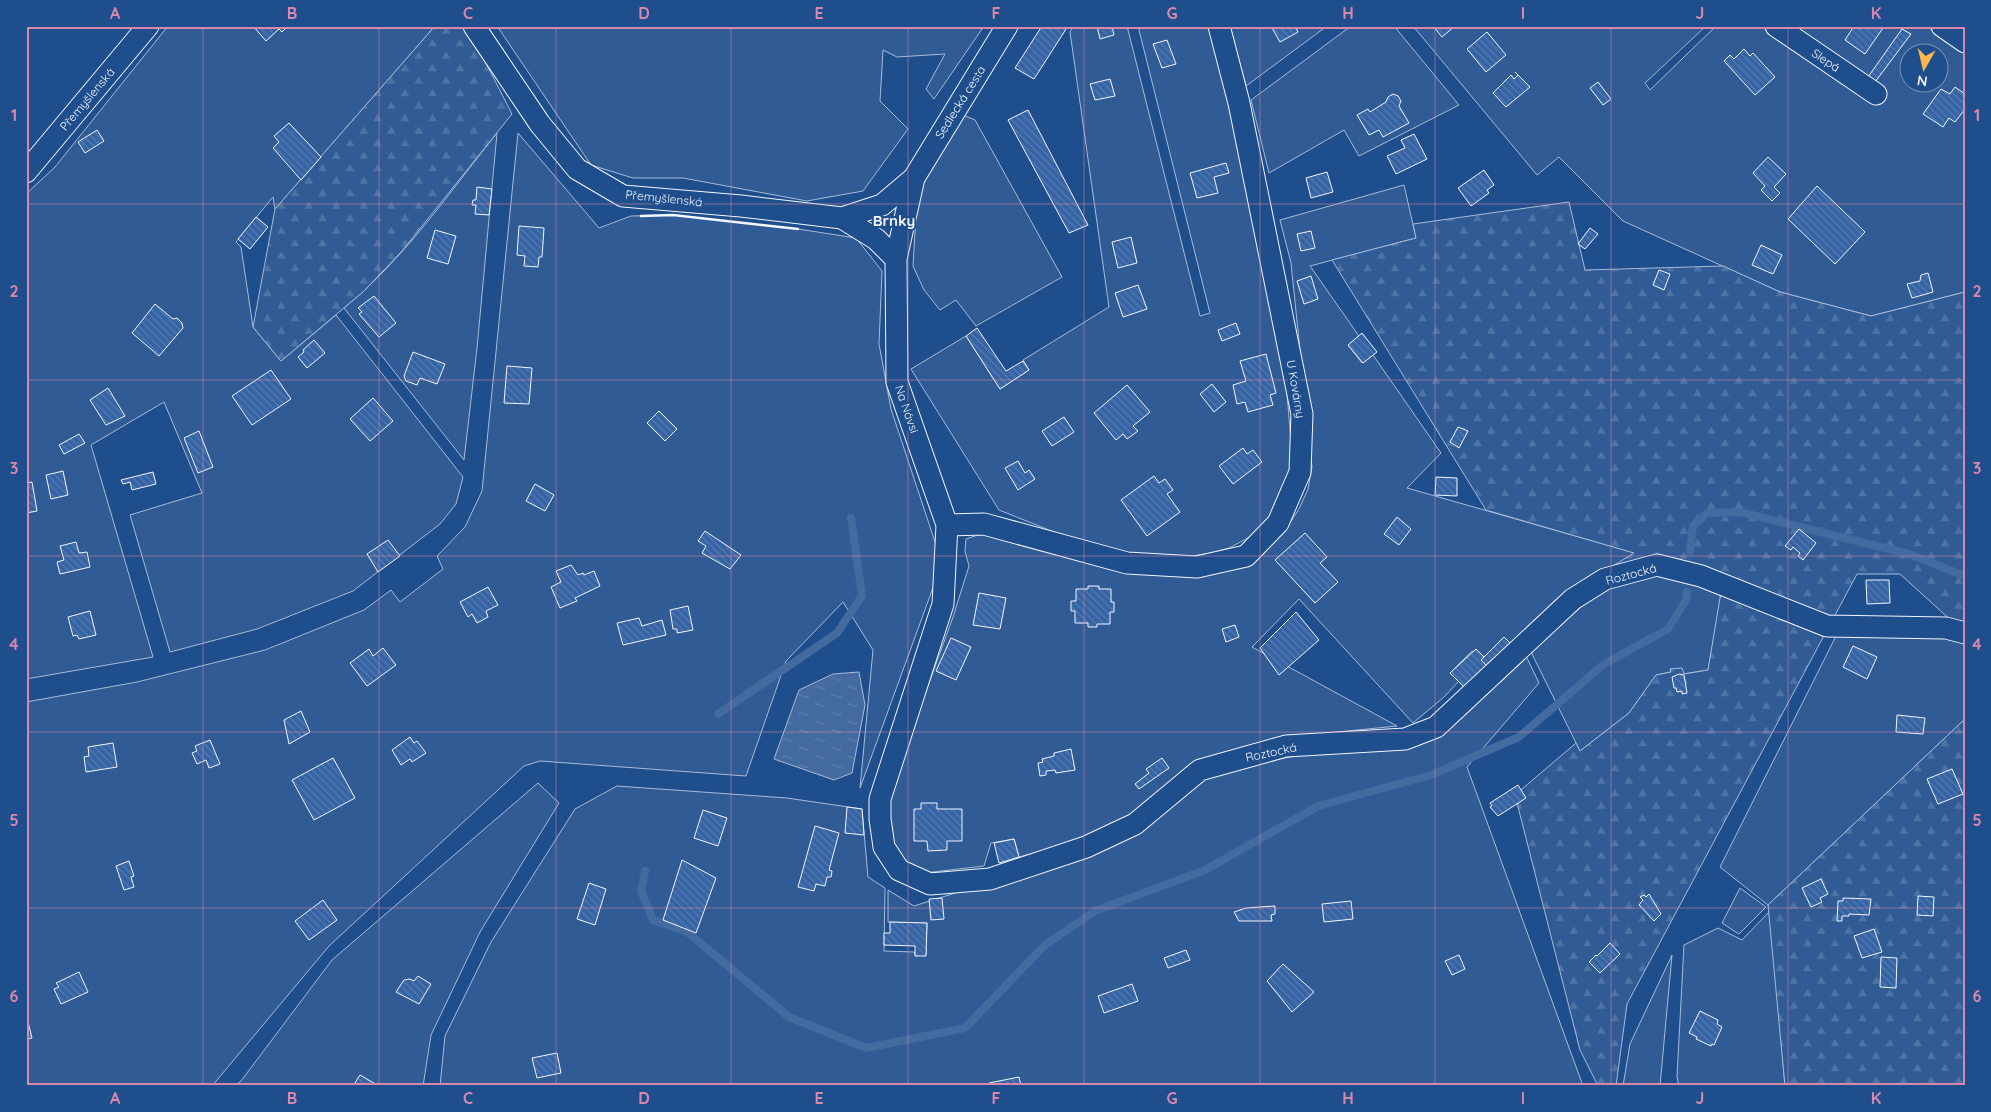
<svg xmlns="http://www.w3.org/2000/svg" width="1991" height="1112" font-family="Quicksand,sans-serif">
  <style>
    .green { fill: #305b95; stroke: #a8bbd7; fill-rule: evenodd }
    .forest { fill: url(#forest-firs); stroke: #a8bbd7 }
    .water { fill: url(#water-ripples); stroke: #a8bbd7 }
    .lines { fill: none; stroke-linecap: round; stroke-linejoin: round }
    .stream { stroke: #446ba0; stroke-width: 8 }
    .building { fill: url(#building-back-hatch); stroke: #f2f6ff }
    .minor-casing { stroke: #f2f6ff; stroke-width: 23 }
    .minor { stroke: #1f4e8c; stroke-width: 21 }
    .wall { stroke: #f2f6ff; stroke-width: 2.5 }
    .grid { fill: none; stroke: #da87ad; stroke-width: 1; stroke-opacity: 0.55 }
    .labels { text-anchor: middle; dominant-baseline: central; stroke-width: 4; stroke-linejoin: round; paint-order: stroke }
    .street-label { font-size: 12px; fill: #f2f6ff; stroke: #1f4e8c }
    .quarter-label { font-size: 15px; font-weight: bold; fill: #f2f6ff; stroke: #1f4e8c }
    .neatline { fill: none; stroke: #da87ad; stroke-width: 2 }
    .grid-label { font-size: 16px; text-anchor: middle; font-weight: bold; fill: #da87ad }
  </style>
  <defs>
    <pattern id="forest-firs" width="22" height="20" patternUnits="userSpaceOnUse" patternTransform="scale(1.25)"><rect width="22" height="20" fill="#305b95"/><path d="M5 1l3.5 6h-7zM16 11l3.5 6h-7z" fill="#4e73a5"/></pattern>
    <pattern id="water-ripples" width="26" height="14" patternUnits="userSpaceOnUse" patternTransform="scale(1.25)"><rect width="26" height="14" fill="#446ba0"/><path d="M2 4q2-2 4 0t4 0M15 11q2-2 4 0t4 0" fill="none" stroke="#5f81ae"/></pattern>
    <pattern id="building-back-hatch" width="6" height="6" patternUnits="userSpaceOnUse" patternTransform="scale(1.25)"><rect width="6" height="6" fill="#3563a3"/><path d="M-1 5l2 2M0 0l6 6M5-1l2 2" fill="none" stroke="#537ab1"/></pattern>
  </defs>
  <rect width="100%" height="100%" fill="#1f4e8c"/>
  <!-- green -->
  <path class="green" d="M168 26H435L275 209 273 197 236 242 241 247 253 327 281 361 336 315 463 477 456 504 440 524 353 591 257 629 170 652 130 515 202 493 164 402 91 445 153 657 26 679V194L55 167Z
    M497 26H984L934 99 926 89 945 54 897 57 883 50 880 101 908 129 863 191 807 201 683 178H633L591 165Z
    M1073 26H1127L1200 316 1210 313 1138 26H1210L1282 335 1291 441V474L1281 504 1261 529 1246 539 1229 548 1211 553 1191 556 1132 555 1059 534 999 510 911 369 966 336 1000 389 1029 370 1023 360 1109 307 1070 32Z
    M1230 26H1327L1246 86Z
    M1351 26H1394L1459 105 1359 156 1344 130 1269 173 1251 100Z
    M1413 26H1706L1645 83 1650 90 1716 26H1926L1965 52V292L1871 316 1780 292 1623 221 1559 157 1537 175ZM1908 52H1938V82H1908Z
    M963 115 975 120 1062 277 976 326 956 300 940 310 924 290 913 266 916 216 921 186Z
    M497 133 477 348 464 460 344 308C404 259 449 193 497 133Z
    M518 133 599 228 631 216 673 215 798 229 856 238 882 271 879 344 891 409 942 563 860 788 873 650 843 602 786 661 746 776 540 761 524 766 329 946 212 1086H26V702L137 682 265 650 364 610 391 590 400 602 443 569 437 556 465 527 482 491Z
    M1404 185 1416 238 1310 266 1359 336 1348 345 1362 363 1373 355 1441 453 1407 488 1635 553 1511 646 1504 638 1484 657 1476 649 1473 652 1472 651 1450 673 1459 681 1444 697 1413 723 1299 599 1252 647 1397 726 1289 737 1137 810 1105 833 1019 857 1014 839 991 843 984 866 924 873 891 851 887 799 953 617 969 566 965 551 966 539 981 534 1129 573 1172 576 1193 575 1287 527 1299 509 1308 489 1312 467 1291 263 1280 220Z
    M1643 559 1722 592 1708 670 1683 674 1671 669V672L1656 675 1629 713 1580 751 1531 652 1583 605Z
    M1836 636H1950L1965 640V719L1768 905 1720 867Z
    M1526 656 1539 683 1467 767 1583 1086H440L445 1036 491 942 575 809 617 786 787 798 862 809 868 877 885 888 884 951 914 952 915 955H926L927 923 888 922V890L914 906 1129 838 1204 774 1240 765 1309 754 1420 745Z
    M538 783 559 803 480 932 431 1035 423 1086H234L241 1081 332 960Z
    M1740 888 1766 907 1739 934 1722 923Z
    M1770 911 1785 1086H1679L1677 1077 1684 945 1718 928 1742 940Z
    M1672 955 1660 1086H1623L1630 1044Z"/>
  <!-- forest -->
  <path class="forest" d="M435 26H467L512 114 402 251 364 291 281 361 253 327 275 209Z
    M1569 202 1585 270 1723 266 1780 292 1871 316 1965 292V633L1900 574H1857L1627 1004 1616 1086H1598L1580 1050 1515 795 1576 743 1580 751 1629 713 1656 675 1671 672 1670 669 1682 668 1684 674 1708 670 1721 592 1644 559 1598 575 1634 553 1486 510 1332 260 1416 238 1413 224Z
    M1965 719V1086H1785L1768 905Z"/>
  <!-- water -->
  <path class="water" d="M859 672 865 705 852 773 834 780 774 759 799 690 833 674Z"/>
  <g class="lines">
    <!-- stream -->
    <path class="stream" d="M1690 551 1693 526 1707 513 1740 512 1909 554 1965 576
      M718 714 837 633 862 596 851 518
      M645 871 641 891 653 920 687 932 789 1017 866 1048 965 1028 1045 945 1095 911 1205 870 1318 806 1431 775 1519 737 1604 664 1668 629 1686 600 1687 592"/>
  </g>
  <!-- building -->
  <path class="building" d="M253 26H288L282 32 279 29 266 41Z
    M1042 26H1068L1034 79 1015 68Z
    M1097 26H1112L1114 35 1100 39Z
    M1271 26H1295L1298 32 1280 42Z
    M1433 26H1455L1442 37Z
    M1854 26 1860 29 1861 26 1883 28 1865 54 1845 40Z
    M1902 29 1911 34 1875 82 1868 77Z
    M1487 32 1506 55 1486 72 1467 49Z
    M1167 40 1176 64 1162 68 1153 44Z
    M1744 49 1750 56 1753 53 1775 77 1755 95 1724 61 1730 55 1734 59Z
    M1515 72 1530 87 1506 107 1493 93 1511 75 1514 79 1518 75Z
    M1110 79 1115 96 1095 100 1090 84Z
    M1598 82 1611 99 1603 105 1590 88Z
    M1955 87 1965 94V109L1955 122 1949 118 1943 127 1923 114 1941 89 1950 94Z
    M1393 94 1398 96 1401 101 1399 106 1409 123 1383 137 1379 130 1369 135 1357 115 1368 109 1370 112 1386 102 1388 97Z
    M1028 110 1088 225 1069 233 1008 120Z
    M289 123 321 157 301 180 273 148 279 142 274 136Z
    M97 130 104 141 85 153 78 142Z
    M1414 134 1427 159 1396 174 1387 156 1405 148 1401 140Z
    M1768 157 1786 174 1774 187 1780 193 1772 201 1761 190 1765 186 1753 173Z
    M1226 163 1229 173 1214 177 1218 193 1197 198 1190 173Z
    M1484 170 1494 185 1487 190 1489 193 1471 206 1458 188Z
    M1327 172 1333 192 1311 198 1306 178Z
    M1817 186 1865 232 1835 264 1788 219Z
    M477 187 492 189 489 215 475 214 476 205H472L473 200H476Z
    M256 217 268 227 250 249 238 239Z
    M519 226 544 228 542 257H539L538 267 524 266 525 256 517 255Z
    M1590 228 1598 234 1585 249 1578 244Z
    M435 230 456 236 448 264 427 258Z
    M1311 231 1315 248 1301 251 1297 234Z
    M1131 237 1137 263 1118 268 1112 242Z
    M1761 245 1782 255 1773 274 1752 265Z
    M1659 270 1670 274 1664 290 1653 285Z
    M1928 273 1933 292 1912 298 1907 284 1920 281 1921 275Z
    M1311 276 1318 299 1304 304 1297 281Z
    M1138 285 1147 309 1123 317 1115 293Z
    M374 296 396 323 379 337 359 314 362 312 358 308Z
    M155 304 173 319 177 318 182 323 183 328 159 356 132 333Z
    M1236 323 1240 334 1222 341 1218 330Z
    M977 328 1006 371 1023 361 1029 370 1000 389 966 336Z
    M1362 333 1377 352 1363 363 1348 345Z
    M314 340 325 353 307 368 298 357 304 352 303 350Z
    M413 352 445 364 437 384 420 378 417 385 406 381 404 376Z
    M1266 354 1276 393 1270 395 1273 405 1248 412 1245 402 1237 404 1233 385 1246 381 1240 361Z
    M507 366 532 368 529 404 504 403Z
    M271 370 291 399 252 425 232 396Z
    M1212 384 1226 402 1214 412 1200 394Z
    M1127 385 1150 412 1133 426 1138 431 1127 439 1123 434 1116 440 1094 413Z
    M108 388 125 416 106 425 90 400Z
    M373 398 393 421 370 441 350 419Z
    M659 411 677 429 665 441 647 423Z
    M1064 417 1074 432 1052 446 1042 431Z
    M1458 427 1468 431 1459 448 1450 442Z
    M199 431 213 467 198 473 184 438Z
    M79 434 85 443 64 454 59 445Z
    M1243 448 1247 454 1253 450 1262 462 1233 484 1219 466Z
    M1018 461 1025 473 1029 470 1035 479 1018 490 1005 468Z
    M63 471 68 495 51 499 46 475Z
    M153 472 156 484 132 490 130 482 123 484 121 480Z
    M1154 476 1159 483 1165 479 1173 490 1167 494 1180 512 1147 536 1121 500Z
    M1436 477 1457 478V496L1435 495Z
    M32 482 37 511 26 513V483Z
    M535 484 554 495 545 511 526 501Z
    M1397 517 1411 529 1399 545 1384 534Z
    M1799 529 1816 543 1803 560 1798 556 1800 553 1793 547 1791 550 1785 546Z
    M705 531 741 555 730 569 702 553 706 546 698 541Z
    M1305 533 1327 557 1320 563 1338 582 1315 603 1275 560Z
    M388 540 400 556 378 572 367 554Z
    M76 542 79 553 87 552 90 567 60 574 57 562 64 560 60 546Z
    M571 565 578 575 583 573 584 575 594 571 600 586 575 598 577 601 560 608 551 587 561 582 556 571Z
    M1866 580H1889L1890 603 1867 604Z
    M1088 586H1099V589H1111V602H1114V612H1110V624H1097V627H1088V623H1075V611H1071V601H1076V589H1088Z
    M488 587 498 605 486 611 488 617 477 623 472 614 468 617 460 602Z
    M979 593 1006 598 1000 629 973 625Z
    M688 606 693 630 677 633V629H673L670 610Z
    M90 611 96 635 79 639 77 635 73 636 68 617Z
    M1296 612 1319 640 1279 675 1260 648Z
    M639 618 642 626 662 620 666 635 623 645 617 623Z
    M1235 625 1239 637 1226 642 1222 629Z
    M1504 637 1512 645 1489 668 1481 660Z
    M951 638 971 647 956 680 936 671Z
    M1853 646 1877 657 1867 679 1843 667Z
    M383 648 396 665 367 686 350 663 369 649 373 656Z
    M1476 649 1484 657 1481 660 1489 668 1467 690 1450 673Z
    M1679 674 1684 675 1687 693 1682 694V691L1677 692 1676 688H1674L1672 677Z
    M301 711 310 732 289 744 284 720Z
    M1897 715 1925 718 1923 734 1896 732Z
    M410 737 414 743 417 741 426 753 412 762 410 759 401 765 392 750Z
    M210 740 220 764 209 768 206 760 197 764 192 753 197 751 195 746Z
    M113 743 117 767 86 772 84 757 89 756 88 747Z
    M1071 749 1075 770 1056 773 1055 770 1046 771V775L1040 776 1038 763 1043 762 1042 759 1054 756V753Z
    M333 758 355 798 314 820 292 780Z
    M1162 758 1169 768 1139 789 1135 784 1149 773 1146 769Z
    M1952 769 1963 794 1938 804 1927 779Z
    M1518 785 1526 798 1498 816 1490 807 1492 806 1490 803Z
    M921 803H937V809H962V841H947V850L928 851 927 841H914V809H921Z
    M847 807 862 809 864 835 845 833Z
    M703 810 727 818 718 846 694 838Z
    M815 826 839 833 829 870 832 871 831 877H827L825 886 816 884 814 891 798 887Z
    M1014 839 1019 857 999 863 994 843Z
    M682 860 716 878 696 933 663 920Z
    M129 861 134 876 131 877 134 887 124 890 116 866Z
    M1821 879 1828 894 1820 898 1822 902 1811 907 1802 888Z
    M589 883 606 889 595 925 577 919Z
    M1649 894 1661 914 1654 921 1639 905 1643 900 1640 897 1644 895 1646 897Z
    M1918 896 1934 897 1933 916 1917 915Z
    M942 898 944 919 931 920 929 899Z
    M1843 898 1871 899 1869 915 1849 914V916H1842V921H1837L1838 901H1843Z
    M323 900 337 920 309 940 295 921Z
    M1351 901 1353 919 1324 922 1322 904Z
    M1275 906V914L1271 915 1272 921H1239L1234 912 1246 908Z
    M890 922 927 923 926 956H915V946L884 945V933H890Z
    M1874 929 1882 952 1862 958 1854 936Z
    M1610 943 1620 954 1600 973 1589 962 1596 955 1597 956Z
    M1186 950 1190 960 1168 968 1164 958Z
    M1459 955 1465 969 1452 975 1445 961Z
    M1881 957 1897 958 1896 988 1880 987Z
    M1283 964 1314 992 1292 1012 1267 981Z
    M79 972 88 992 61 1004 54 989 59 987 56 983Z
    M418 976 431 984 419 1004 396 992 404 980 410 979 414 981Z
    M1132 984 1138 1001 1104 1013 1098 996Z
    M1700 1011 1718 1020 1717 1024 1722 1027 1714 1045 1712 1044 1711 1046 1696 1039 1697 1037 1689 1033Z
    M26 1014 32 1038 26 1039Z
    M557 1053 561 1073 537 1078 532 1058Z
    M360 1075 379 1086H353Z
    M1019 1077 1021 1086H989V1083Z"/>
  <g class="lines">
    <!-- minor casing -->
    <g class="minor-casing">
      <path id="minor" d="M474 26 540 124 577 169 623 196 741 206 842 218 876 239 896 259 897 382 947 525 943 604 880 799V819L884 847 899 870 930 884 990 879 1086 847 1135 824 1200 770 1286 746 1405 739 1436 727 1573 599 1605 579 1657 565 1701 576 1827 626 1946 628 1965 633
        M1776 26 1876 94
        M1942 26 1965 42
        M26 172 148 26
        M842 218 882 205 914 178
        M896 259 914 178 1007 26
        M947 525 984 524 1127 563 1197 567 1246 556 1278 523 1300 472 1302 414 1239 103 1219 26"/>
    </g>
    <!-- minor -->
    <use href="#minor" class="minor"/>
    <!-- wall -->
    <path class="wall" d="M641 216 673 215 798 229"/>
  </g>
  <!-- grid -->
  <path class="grid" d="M203 26V1086M379 26V1086M556 26V1086M731 26V1086M908 26V1086M1084 26V1086M1260 26V1086M1435 26V1086M1611 26V1086M1788 26V1086M26 204H1965M26 380H1965M26 556H1965M26 732H1965M26 908H1965"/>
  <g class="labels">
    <!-- street labels -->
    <g class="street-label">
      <text transform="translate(1826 60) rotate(34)">Slepá</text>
      <text transform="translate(87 99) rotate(-50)">Přemyšlenská</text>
      <text transform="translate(960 102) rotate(-58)">Sedlecká cesta</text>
      <text transform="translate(664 198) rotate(6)">Přemyšlenská</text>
      <text transform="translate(1296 389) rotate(80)">U Kovárny</text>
      <text transform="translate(907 409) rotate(71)">Na Návsi</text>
      <text transform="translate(1631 574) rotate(-15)">Roztocká</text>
      <text transform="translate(1271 752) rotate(-12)">Roztocká</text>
    </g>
    <!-- quarter labels -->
    <g class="quarter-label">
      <text x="894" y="220">Brnky</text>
    </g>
  </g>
  <!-- border -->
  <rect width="1991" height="1112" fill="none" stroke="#1f4e8c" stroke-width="55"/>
  <!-- north arrow -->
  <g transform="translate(1924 68) rotate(188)"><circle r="24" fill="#1f4e8c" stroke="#7391ba"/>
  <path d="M0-4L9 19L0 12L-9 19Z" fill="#ffb74d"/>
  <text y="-8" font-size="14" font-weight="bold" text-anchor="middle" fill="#f2f6ff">N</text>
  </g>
  <rect x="28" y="28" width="1936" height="1056" class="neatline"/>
  <g class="grid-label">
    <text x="115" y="19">A</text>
    <text x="292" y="19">B</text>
    <text x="468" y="19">C</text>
    <text x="644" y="19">D</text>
    <text x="819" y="19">E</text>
    <text x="996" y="19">F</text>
    <text x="1172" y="19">G</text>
    <text x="1348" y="19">H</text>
    <text x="1523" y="19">I</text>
    <text x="1700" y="19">J</text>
    <text x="1876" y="19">K</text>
    <text x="14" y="121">1</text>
    <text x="1977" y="121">1</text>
    <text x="14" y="297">2</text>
    <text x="1977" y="297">2</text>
    <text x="14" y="474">3</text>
    <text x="1977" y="474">3</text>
    <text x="14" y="650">4</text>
    <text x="1977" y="650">4</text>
    <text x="14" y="826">5</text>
    <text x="1977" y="826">5</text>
    <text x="14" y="1002">6</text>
    <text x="1977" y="1002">6</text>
    <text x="115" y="1104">A</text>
    <text x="292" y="1104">B</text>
    <text x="468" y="1104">C</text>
    <text x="644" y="1104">D</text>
    <text x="819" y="1104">E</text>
    <text x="996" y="1104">F</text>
    <text x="1172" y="1104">G</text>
    <text x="1348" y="1104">H</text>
    <text x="1523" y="1104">I</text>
    <text x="1700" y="1104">J</text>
    <text x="1876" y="1104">K</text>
  </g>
</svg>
